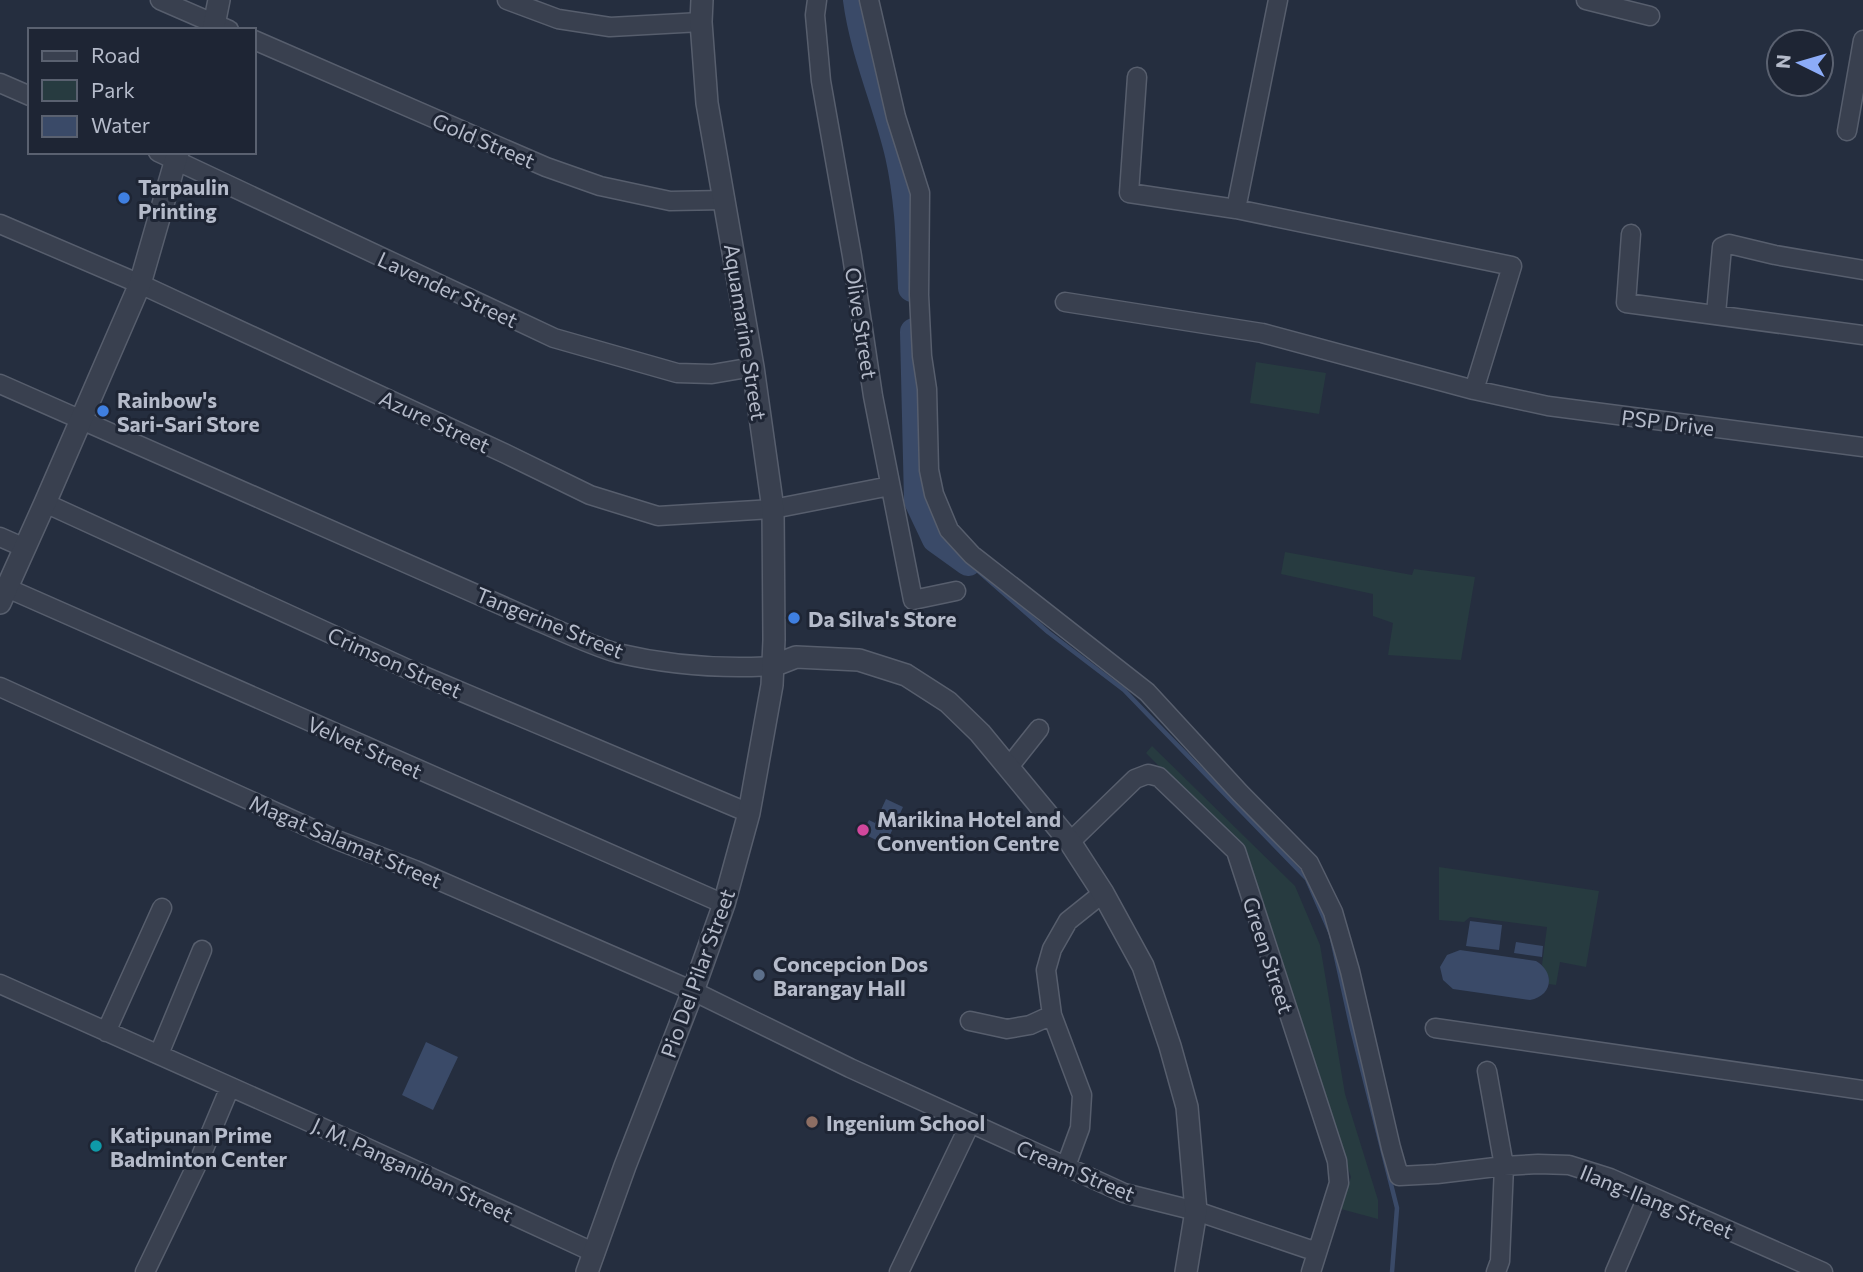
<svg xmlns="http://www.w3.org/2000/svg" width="1863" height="1272" font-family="Commissioner,sans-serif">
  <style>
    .green { fill: #273b40 }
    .water { fill: #3a4a68 }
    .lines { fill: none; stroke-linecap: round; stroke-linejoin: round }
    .stream { stroke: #3a4a68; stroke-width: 4.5 }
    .river { stroke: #3a4a68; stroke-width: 28 }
    .minor-casing { stroke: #575e6d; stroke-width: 21 }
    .tertiary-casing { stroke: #575e6d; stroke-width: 24 }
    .minor { stroke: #39404f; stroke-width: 18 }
    .tertiary { stroke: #39404f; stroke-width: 21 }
    .shop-dot { fill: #3f7fe0; stroke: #1e2534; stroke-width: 2.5 }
    .hotel-dot { fill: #d1479c; stroke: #1e2534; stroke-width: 2.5 }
    .service-dot { fill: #5c6f8a; stroke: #1e2534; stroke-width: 2.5 }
    .education-dot { fill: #8d6e63; stroke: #1e2534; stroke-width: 2.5 }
    .culture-dot { fill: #0f9aa8; stroke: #1e2534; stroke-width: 2.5 }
    .labels { text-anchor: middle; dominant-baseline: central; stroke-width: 6; stroke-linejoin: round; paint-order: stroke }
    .street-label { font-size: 21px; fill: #b5bbca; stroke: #1e2534 }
    .poi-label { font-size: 21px; font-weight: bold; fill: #b5bbca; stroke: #1e2534; text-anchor: start }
  </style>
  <rect width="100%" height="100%" fill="#252e3f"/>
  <!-- green -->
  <path class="green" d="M1256 362 1326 373 1319 414 1250 403Z
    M1285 552 1412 575 1414 569 1475 577 1461 660 1388 655 1393 623 1373 616V594L1281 574Z
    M1152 746 1295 886 1320 945 1345 1094 1378 1200V1219L1341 1209 1351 1177 1241 849 1146 753Z
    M1439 867 1599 891 1586 967 1560 962 1556 985 1549 984V978L1542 965 1547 927 1470 917 1464 922 1439 920Z"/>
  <!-- water -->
  <path class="water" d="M886 799 903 807 889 837 880 833 876 840 862 833 869 820 875 823Z
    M1470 921 1502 925 1499 950 1466 946Z
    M1516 942 1543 946 1542 957 1514 953Z
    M1460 950 1536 961C1556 973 1552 996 1530 1000L1453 989 1443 980 1440 967 1447 955Z
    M426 1042 458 1057 433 1110 402 1095Z"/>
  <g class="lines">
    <!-- stream -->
    <path class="stream" d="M968 562 1048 632 1124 690 1307 879 1331 934 1352 1029 1397 1208 1392 1272"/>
    <!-- river -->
    <path class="river" d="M857 0C864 53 887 103 899 155 909 199 910 243 912 288
      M914 332 918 501 936 539 968 562"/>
    <!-- minor casing -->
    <g class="minor-casing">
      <path id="minor" d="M160 0 229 30
        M507 0 558 19 610 27 701 22
        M817 0 815 15 821 81 852 256 873 396 913 600 956 591
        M869 0 896 117 920 193 919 295 922 356 927 389 929 470 934 494 949 530 972 555 1147 692 1240 793 1309 863 1333 912 1350 971 1391 1148 1399 1176 1437 1174 1504 1166 1538 1164 1569 1165 1610 1178 1823 1272
        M1586 0 1650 16
        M254 40 546 167 600 186 670 201 725 200
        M1137 77 1129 193 1236 209 1512 266 1474 390
        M0 83 30 96
        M1847 131 1863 40
        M158 152 554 338 677 373 712 374 753 367
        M1236 209 1278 0
        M0 224 140 284 506 454 590 495 658 516 773 509 890 486
        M1631 234 1626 303 1863 335
        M1065 302 1262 333 1474 390 1548 406 1863 447
        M1716 314 1722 247 1729 244 1775 255 1863 270
        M0 384 537 621C561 631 592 646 617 653 668 665 722 669 773 666
        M45 503 412 671 749 813
        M0 537 25 548
        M7 588 724 904
        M0 687 337 840 415 870 693 991 850 1068 1124 1193 1196 1211 1317 1252
        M1008 768 1039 729
        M1070 842 1135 779 1148 774 1159 777 1236 851 1337 1161 1339 1183 1311 1272
        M0 984 352 1141 595 1253
        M970 1021 1007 1029 1030 1025 1052 1015
        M1435 1028 1863 1090
        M106 1032 162 908
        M159 1054 202 950
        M1487 1071 1504 1166 1500 1261 1496 1272
        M1066 1166 1080 1128 1082 1095 1052 1015 1046 970 1052 949 1068 921 1103 893
        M145 1272 201 1156 230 1087
        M899 1272 970 1124
        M1615 1272 1648 1195"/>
    </g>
    <!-- tertiary casing -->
    <g class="tertiary-casing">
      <path id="tertiary" d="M213 30 219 0
        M0 603 45 503 140 284 178 152
        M773 666 796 657 859 660 906 675 948 702 980 733 1070 842 1103 893 1143 966 1170 1046 1187 1107 1196 1211 1186 1272
        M587 1272 625 1166 693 991 724 904 749 813 772 685 774 640 773 509 753 367 707 103 701 22 702 0"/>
    </g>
    <!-- minor -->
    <use href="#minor" class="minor"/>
    <!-- tertiary -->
    <use href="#tertiary" class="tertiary"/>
  </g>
  <!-- markers -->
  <g class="shop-dot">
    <circle cx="124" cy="198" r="7"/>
    <circle cx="103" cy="411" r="7"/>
    <circle cx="794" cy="618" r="7"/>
  </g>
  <circle class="hotel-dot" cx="863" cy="830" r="7"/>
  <circle class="service-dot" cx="759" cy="975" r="7"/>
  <circle class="education-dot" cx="812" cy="1122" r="7"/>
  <circle class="culture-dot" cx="96" cy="1146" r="7"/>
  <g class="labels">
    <!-- street labels -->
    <g class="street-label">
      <text transform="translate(484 140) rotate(23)">Gold Street</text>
      <text transform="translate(448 289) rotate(25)">Lavender Street</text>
      <text transform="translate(862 323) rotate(81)">Olive Street</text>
      <text transform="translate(746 332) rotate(81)">Aquamarine Street</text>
      <text transform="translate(435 421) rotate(25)">Azure Street</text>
      <text transform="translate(1668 422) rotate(7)">PSP Drive</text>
      <text transform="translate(550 622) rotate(22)">Tangerine Street</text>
      <text transform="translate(395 662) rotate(24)">Crimson Street</text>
      <text transform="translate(365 747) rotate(24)">Velvet Street</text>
      <text transform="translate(346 841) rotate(23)">Magat Salamat Street</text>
      <text transform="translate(1269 955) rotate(72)">Green Street</text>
      <text transform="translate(697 973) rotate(-70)">Pio Del Pilar Street</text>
      <text transform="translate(413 1169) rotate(25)">J. M. Panganiban Street</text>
      <text transform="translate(1076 1170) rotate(23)">Cream Street</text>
      <text transform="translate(1657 1201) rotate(22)">Ilang-Ilang Street</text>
    </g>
    <!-- poi labels -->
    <g class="poi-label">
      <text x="138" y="186">Tarpaulin<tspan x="138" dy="24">Printing</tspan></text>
      <text x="117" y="399">Rainbow's<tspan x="117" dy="24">Sari-Sari Store</tspan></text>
      <text x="808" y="618">Da Silva's Store</text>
      <text x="877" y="818">Marikina Hotel and<tspan x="877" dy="24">Convention Centre</tspan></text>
      <text x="773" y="963">Concepcion Dos<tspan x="773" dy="24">Barangay Hall</tspan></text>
      <text x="826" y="1122">Ingenium School</text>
      <text x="110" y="1134">Katipunan Prime<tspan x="110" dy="24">Badminton Center</tspan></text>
    </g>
  </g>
  <!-- legend -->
  <rect x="28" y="28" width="228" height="126" fill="#1e2534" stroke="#5a6170" stroke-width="2"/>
  <rect x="42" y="51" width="35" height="10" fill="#39404f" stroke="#5a6170" stroke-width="2"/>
  <text x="91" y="63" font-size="21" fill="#b5bbca">Road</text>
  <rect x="42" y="80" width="35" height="21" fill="#273b40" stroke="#5a6170" stroke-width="2"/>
  <text x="91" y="98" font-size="21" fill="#b5bbca">Park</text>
  <rect x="42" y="116" width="35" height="21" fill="#3a4a68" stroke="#5a6170" stroke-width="2"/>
  <text x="91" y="133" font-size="21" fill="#b5bbca">Water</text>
  <!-- north arrow -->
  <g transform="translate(1800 63) rotate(275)"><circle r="33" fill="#1e2534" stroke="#5a6170" stroke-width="2"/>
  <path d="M0-5L12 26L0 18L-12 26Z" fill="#8cacf8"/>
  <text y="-10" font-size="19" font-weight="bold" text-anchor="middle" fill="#b5bbca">N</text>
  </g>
</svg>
